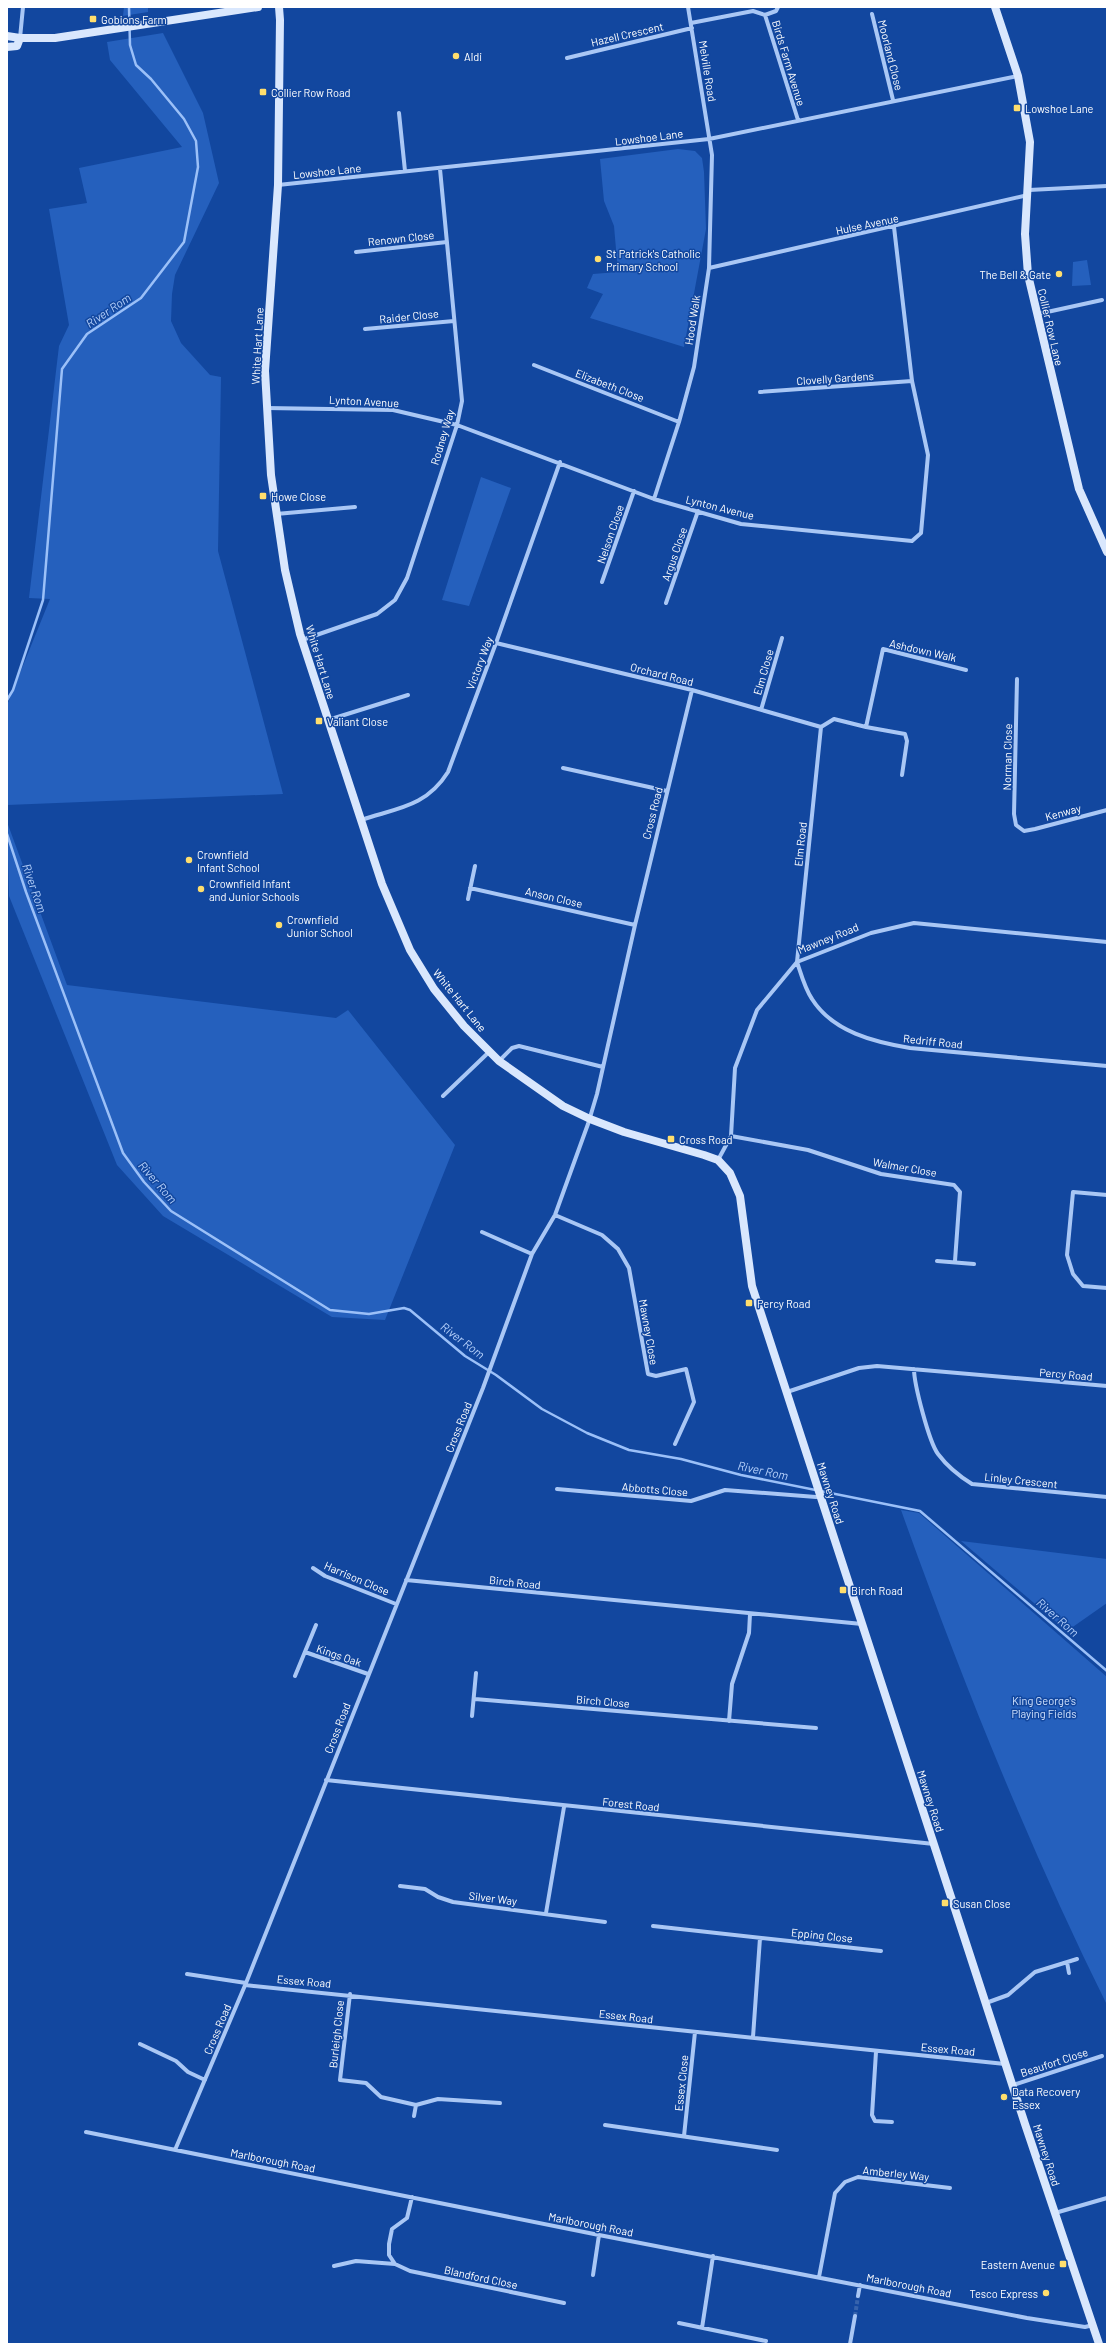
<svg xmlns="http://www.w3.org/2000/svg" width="1114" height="2351" font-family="Barlow,sans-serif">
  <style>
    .green { fill: #2560bd }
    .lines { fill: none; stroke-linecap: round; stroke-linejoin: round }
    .stream { stroke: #9bc0f8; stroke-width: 2.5 }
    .street-tunnel { stroke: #3663ad; stroke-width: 4; stroke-dasharray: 4 2; stroke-linecap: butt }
    .street { stroke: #a9c7f5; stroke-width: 4 }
    .secondary { stroke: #d9e7fd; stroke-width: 8 }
    .poi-dot { fill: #ffde6d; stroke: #12479f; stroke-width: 1.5 }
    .labels { text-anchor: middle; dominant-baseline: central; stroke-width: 3; stroke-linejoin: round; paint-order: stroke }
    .poi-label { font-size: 11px; fill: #fff; stroke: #12479f; text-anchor: start }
    .street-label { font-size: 11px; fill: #fff; stroke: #12479f }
    .park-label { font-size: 11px; fill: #d2e3fe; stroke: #12479f }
    .water-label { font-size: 12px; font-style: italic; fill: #b6d1fb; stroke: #12479f }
  </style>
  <rect width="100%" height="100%" fill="#12479f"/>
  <!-- green -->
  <path class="green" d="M124 7H148V12L123 16Z
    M163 33 203 113 219 183 175 275 172 294 171 321 181 343 210 375 221 377 218 551 283 794 7 805V705L50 599 29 598 59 346 69 325 49 209 87 203 79 168 182 147 110 60 107 42Z
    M678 149 695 151 702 158 704 172 706 229 684 347 590 318 603 294 587 288 593 274 618 272 614 226 604 201 600 159Z
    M1087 260 1091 285 1072 286 1073 262Z
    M481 477 511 488 469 606 442 600Z
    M7 822 67 985 336 1018 348 1010 455 1145 385 1320 332 1317 163 1216 117 1165 9 896Z
    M901 1510 919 1513 1107 1677V2005C1028 1845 961 1678 901 1510Z
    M961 1541 1107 1559V1603L1067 1631Z"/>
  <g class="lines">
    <!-- stream -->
    <path class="stream" d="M7 700 13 690 43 600 62 369 87 334 141 298 184 242 198 167 196 141 184 119 151 79 136 65 130 45 129 7
      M7 834 26 892 123 1153 144 1182 171 1211 330 1310 369 1314 404 1308 410 1310 465 1356 496 1375 542 1409 587 1433 629 1450 681 1459 741 1475 920 1511 1107 1671"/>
    <!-- street-tunnel -->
    <path class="street-tunnel" d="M855 2316 858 2296"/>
    <!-- street -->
    <path class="street" d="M872 14 893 100
      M765 15 776 11 778 7
      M691 23 753 11 765 15 798 120
      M20 38 23 7
      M567 58 692 28
      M399 113 405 171
      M278 185 709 139 1018 76
      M1029 190 1107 186
      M356 252 447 242
      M709 268 1028 195
      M1038 314 1102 300
      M365 329 454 321
      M534 365 679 422
      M760 392 912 381
      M266 408 393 410 457 425 654 499 741 524 912 541 921 533 928 455 912 381 894 227
      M654 499 679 422 694 367 709 268 712 155 688 7
      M276 514 355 507
      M602 582 634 491
      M666 603 698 511
      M302 640 377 614 395 600 407 578 457 425 462 401 440 169
      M496 643 692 690 821 727
      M1017 679 1014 814 1016 825 1024 831 1035 829 1107 810
      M761 710 782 638
      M328 720 408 695
      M821 727 797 962C801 974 805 989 812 999 833 1032 874 1042 910 1048L1107 1066
      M821 727 834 719 866 727 905 734 907 741 902 775
      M866 727 883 649 966 670
      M563 768 667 791
      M361 820C397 808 426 807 448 772L496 643 560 462
      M470 888 635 925
      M468 899 475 866
      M499 1061 512 1048 519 1046 603 1067
      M443 1096 489 1052
      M731 1136 808 1150 881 1174 954 1185 960 1192 955 1261
      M718 1160 731 1136 735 1068 757 1010 797 962 871 933 914 923 1107 942
      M1107 1195 1073 1192 1067 1255 1073 1274 1083 1286 1107 1288
      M555 1215 602 1235 618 1249 629 1268 648 1374 656 1376 686 1369 694 1402 675 1444
      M482 1232 532 1254
      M937 1261 974 1264
      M914 1369C914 1384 929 1442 938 1454 947 1466 959 1476 972 1484L1107 1497
      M787 1392 859 1368 877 1366 1107 1386
      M557 1489 691 1501 725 1490 816 1497 821 1496
      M313 1568 325 1576 396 1604
      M406 1580 862 1624
      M305 1652 368 1674
      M295 1676 316 1625
      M475 1699 816 1728
      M472 1716 476 1673
      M729 1721 732 1684 749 1633 750 1614
      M326 1780 934 1844
      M400 1886 425 1889 438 1897 453 1902 605 1922
      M546 1913 564 1807
      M653 1926 881 1951
      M1067 1962 1069 1973
      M187 1974 246 1983
      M245 1985 1005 2064
      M350 1994 340 2080 366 2083 381 2097 416 2105 414 2116
      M986 2003 1008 1995 1035 1972 1077 1959
      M753 2037 760 1938
      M140 2044 176 2061 188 2072 205 2080
      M876 2052 872 2115 875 2121 892 2122
      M1013 2085 1102 2056
      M416 2105 438 2099 500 2103
      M605 2125 777 2150
      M86 2132 599 2235 1027 2318 1085 2327 1093 2325
      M684 2136 695 2032
      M175 2150 246 1983 483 1388 532 1254 555 1215 588 1124 597 1094 635 925 692 690
      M412 2197 407 2218 392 2229 389 2244V2255L395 2264 410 2271 564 2303
      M1055 2213 1107 2198
      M334 2266 356 2261 395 2264
      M593 2275 599 2235
      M819 2277 835 2193 845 2182 858 2177 950 2188
      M858 2296 860 2285
      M679 2323 766 2341
      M702 2328 713 2256
      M850 2344 855 2316"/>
    <!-- secondary -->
    <path class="secondary" d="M279 7 280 20 278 185 265 371 271 475 285 570 300 634 382 884 410 950 434 989 464 1026 499 1061 563 1106 590 1119 624 1132 704 1155 718 1160 730 1173 740 1196 752 1286 1025 2124 1099 2344
      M995 7 1018 76 1030 142 1025 234 1028 275 1079 489 1107 552
      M7 36 20 38H55L258 7
      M7 47 17 46 20 38"/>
  </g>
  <!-- markers -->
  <g class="poi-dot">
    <rect x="89" y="15" width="8" height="8" rx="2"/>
    <circle cx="456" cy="56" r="4"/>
    <rect x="259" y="88" width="8" height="8" rx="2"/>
    <rect x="1013" y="104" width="8" height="8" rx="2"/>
    <circle cx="598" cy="259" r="4"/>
    <circle cx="1059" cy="274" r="4"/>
    <rect x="259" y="492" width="8" height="8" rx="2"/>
    <rect x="315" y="717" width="8" height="8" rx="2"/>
    <circle cx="189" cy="860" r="4"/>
    <circle cx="201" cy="889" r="4"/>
    <circle cx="279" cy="925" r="4"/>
    <rect x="667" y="1135" width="8" height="8" rx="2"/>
    <rect x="745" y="1299" width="8" height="8" rx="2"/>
    <rect x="839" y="1586" width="8" height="8" rx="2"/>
    <rect x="941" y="1899" width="8" height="8" rx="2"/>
    <circle cx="1004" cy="2097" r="4"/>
    <rect x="1059" y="2260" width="8" height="8" rx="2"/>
    <circle cx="1046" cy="2293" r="4"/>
  </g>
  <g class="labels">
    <!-- poi labels -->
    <g class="poi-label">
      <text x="101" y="19">Gobions Farm</text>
      <text x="464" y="56">Aldi</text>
      <text x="271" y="92">Collier Row Road</text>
      <text x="1025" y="108">Lowshoe Lane</text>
      <text x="606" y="253">St Patrick's Catholic<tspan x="606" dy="13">Primary School</tspan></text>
      <text x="1051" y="274" text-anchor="end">The Bell &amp; Gate</text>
      <text x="271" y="496">Howe Close</text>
      <text x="327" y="721">Valiant Close</text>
      <text x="197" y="854">Crownfield<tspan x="197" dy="13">Infant School</tspan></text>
      <text x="209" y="883">Crownfield Infant<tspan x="209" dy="13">and Junior Schools</tspan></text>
      <text x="287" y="919">Crownfield<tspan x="287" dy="13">Junior School</tspan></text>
      <text x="679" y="1139">Cross Road</text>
      <text x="757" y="1303">Percy Road</text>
      <text x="851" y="1590">Birch Road</text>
      <text x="953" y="1903">Susan Close</text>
      <text x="1012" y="2091">Data Recovery<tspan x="1012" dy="13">Essex</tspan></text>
      <text x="1055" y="2264" text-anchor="end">Eastern Avenue</text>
      <text x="1038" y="2293" text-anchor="end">Tesco Express</text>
    </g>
    <!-- street labels -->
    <g class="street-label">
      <text transform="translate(627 34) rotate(-13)">Hazell Crescent</text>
      <text transform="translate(891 55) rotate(76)">Moorland Close</text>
      <text transform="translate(789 63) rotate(73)">Birds Farm Avenue</text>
      <text transform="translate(708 71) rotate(81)">Melville Road</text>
      <text transform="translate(649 137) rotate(-7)">Lowshoe Lane</text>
      <text transform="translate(327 171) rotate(-6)">Lowshoe Lane</text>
      <text transform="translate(867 224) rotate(-12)">Hulse Avenue</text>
      <text transform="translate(401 238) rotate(-6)">Renown Close</text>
      <text transform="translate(409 316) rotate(-6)">Raider Close</text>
      <text transform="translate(692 320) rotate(-81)">Hood Walk</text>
      <text transform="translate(1051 327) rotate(77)">Collier Row Lane</text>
      <text transform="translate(257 346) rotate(-87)">White Hart Lane</text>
      <text transform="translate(835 378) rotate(-4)">Clovelly Gardens</text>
      <text transform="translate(610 385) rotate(21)">Elizabeth Close</text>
      <text transform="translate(364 401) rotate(3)">Lynton Avenue</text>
      <text transform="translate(442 437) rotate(-73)">Rodney Way</text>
      <text transform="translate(720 507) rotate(14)">Lynton Avenue</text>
      <text transform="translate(610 534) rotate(-71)">Nelson Close</text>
      <text transform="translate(674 554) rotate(-71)">Argus Close</text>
      <text transform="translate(923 650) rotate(13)">Ashdown Walk</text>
      <text transform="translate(321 662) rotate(73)">White Hart Lane</text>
      <text transform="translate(479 663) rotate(-69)">Victory Way</text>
      <text transform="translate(763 672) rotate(-74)">Elm Close</text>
      <text transform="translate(662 674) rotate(14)">Orchard Road</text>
      <text transform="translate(1007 757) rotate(-89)">Norman Close</text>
      <text transform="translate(1063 812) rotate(-15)">Kenway</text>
      <text transform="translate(652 813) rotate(-76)">Cross Road</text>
      <text transform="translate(800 844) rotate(-84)">Elm Road</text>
      <text transform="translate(554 897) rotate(13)">Anson Close</text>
      <text transform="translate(828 938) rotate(-22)">Mawney Road</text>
      <text transform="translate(460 1000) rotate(51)">White Hart Lane</text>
      <text transform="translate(933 1041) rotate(6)">Redriff Road</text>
      <text transform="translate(905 1167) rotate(10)">Walmer Close</text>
      <text transform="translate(649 1332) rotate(80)">Mawney Close</text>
      <text transform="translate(1066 1374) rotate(5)">Percy Road</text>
      <text transform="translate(458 1427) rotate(-68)">Cross Road</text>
      <text transform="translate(1021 1480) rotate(6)">Linley Crescent</text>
      <text transform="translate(655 1489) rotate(5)">Abbotts Close</text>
      <text transform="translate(831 1493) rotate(72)">Mawney Road</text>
      <text transform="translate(357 1578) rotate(23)">Harrison Close</text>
      <text transform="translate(515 1582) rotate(6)">Birch Road</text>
      <text transform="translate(339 1655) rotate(19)">Kings Oak</text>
      <text transform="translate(603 1701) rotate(5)">Birch Close</text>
      <text transform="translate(337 1728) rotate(-69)">Cross Road</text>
      <text transform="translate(931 1801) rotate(72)">Mawney Road</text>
      <text transform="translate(631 1804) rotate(6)">Forest Road</text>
      <text transform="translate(493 1898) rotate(7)">Silver Way</text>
      <text transform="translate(822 1935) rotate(6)">Epping Close</text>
      <text transform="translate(304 1981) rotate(5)">Essex Road</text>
      <text transform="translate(626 2016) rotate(6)">Essex Road</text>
      <text transform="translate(217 2029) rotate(-67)">Cross Road</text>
      <text transform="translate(336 2034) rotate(-84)">Burleigh Close</text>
      <text transform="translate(948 2049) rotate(5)">Essex Road</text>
      <text transform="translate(1054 2062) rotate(-18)">Beaufort Close</text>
      <text transform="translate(681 2083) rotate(-84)">Essex Close</text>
      <text transform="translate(1047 2155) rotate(72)">Mawney Road</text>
      <text transform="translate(273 2160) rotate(11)">Marlborough Road</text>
      <text transform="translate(896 2173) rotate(6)">Amberley Way</text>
      <text transform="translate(591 2224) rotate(11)">Marlborough Road</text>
      <text transform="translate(481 2277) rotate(12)">Blandford Close</text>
      <text transform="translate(909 2285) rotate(11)">Marlborough Road</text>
    </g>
    <!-- park labels -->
    <g class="park-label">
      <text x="1044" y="1700">King George's<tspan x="1044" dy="13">Playing Fields</tspan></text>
    </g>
    <!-- water labels -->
    <g class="water-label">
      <text transform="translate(108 310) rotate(-34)">River Rom</text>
      <text transform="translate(35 888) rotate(71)">River Rom</text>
      <text transform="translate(158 1182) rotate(49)">River Rom</text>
      <text transform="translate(463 1340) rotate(37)">River Rom</text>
      <text transform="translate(763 1470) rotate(12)">River Rom</text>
      <text transform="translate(1058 1617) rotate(41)">River Rom</text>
    </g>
  </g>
  <!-- border -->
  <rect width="1114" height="2351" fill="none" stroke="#ffffff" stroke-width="16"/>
</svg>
